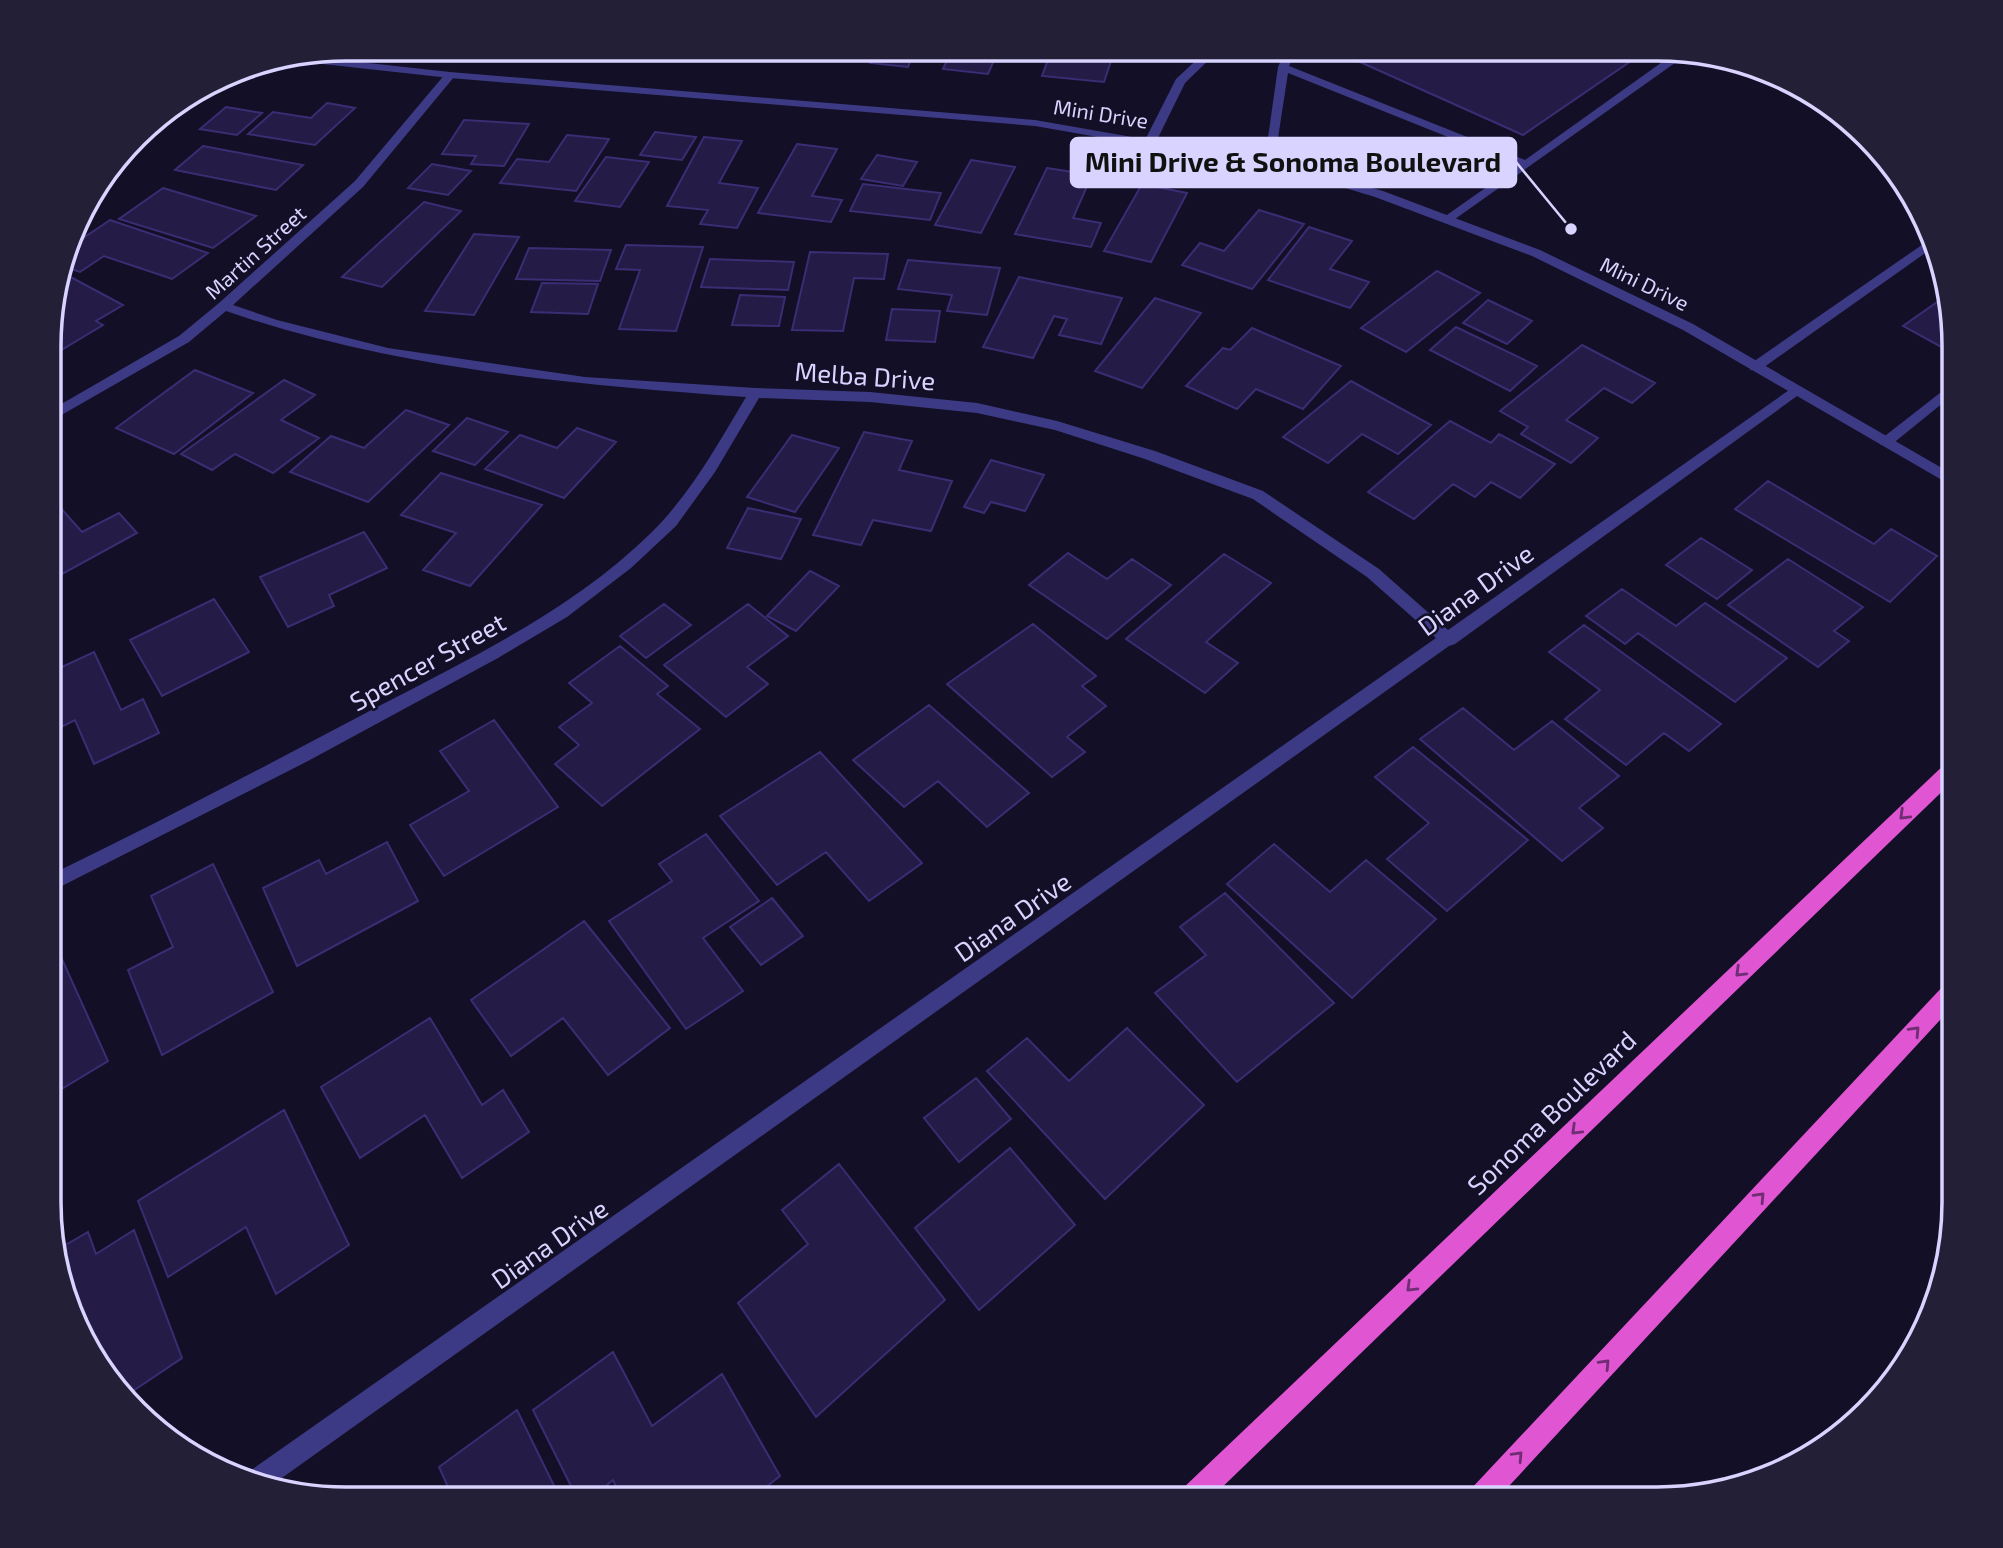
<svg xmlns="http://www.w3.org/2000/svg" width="2003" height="1548" font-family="'Exo 2',sans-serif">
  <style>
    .building { fill: #241b47; stroke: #3b2d73; stroke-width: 2 }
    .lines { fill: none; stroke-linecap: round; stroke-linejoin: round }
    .service { fill: #3d3a85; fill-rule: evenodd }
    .minor { fill: #3d3a85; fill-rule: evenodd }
    .tertiary { fill: #3d3a85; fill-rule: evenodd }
    .trunk { fill: #e055d1; fill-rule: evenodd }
    .oneway { stroke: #6f2e73 }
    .labels { text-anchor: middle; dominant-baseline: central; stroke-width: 5; stroke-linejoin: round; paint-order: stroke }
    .far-street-label { font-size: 21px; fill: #d9d4ff; stroke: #130f26 }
    .street-label { font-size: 26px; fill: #d9d4ff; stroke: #130f26 }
    .rim { fill: none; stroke: #d9d4ff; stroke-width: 3.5 }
    .leader { fill: none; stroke: #d9d4ff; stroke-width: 2.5 }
    .callout-dot { fill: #d9d4ff; stroke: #130f26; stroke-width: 2.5 }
    .callout { fill: #d9d4ff; stroke: #d9d4ff; stroke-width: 2.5 }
    .callout-label { font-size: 28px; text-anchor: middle; font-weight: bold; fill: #111 }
  </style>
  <rect width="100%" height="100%" fill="#130f26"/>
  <!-- building -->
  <path class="building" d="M791 49H831L827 57 789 53Z
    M876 49H915L908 67 870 63Z
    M952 49H1041L1038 58 997 53 988 74 943 69Z
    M1052 49H1115L1104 82 1042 76Z
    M1331 49 1647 50 1523 135Z
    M327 103 355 108 315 145 248 134 273 112 311 118Z
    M226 107 262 113 237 135 200 129Z
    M171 111 175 112 141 135 151 123Z
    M464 120 529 124 504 166 471 164 476 156 442 154Z
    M655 132 696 137 682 160 640 155Z
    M567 135 609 139 576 191 500 183 517 159 549 162Z
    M704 137 742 141 719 183 758 188 737 228 700 224 708 210 667 206Z
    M797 144 837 149 812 196 842 200 831 222 758 213Z
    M203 146 303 165 276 190 175 170Z
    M877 155 917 162 903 186 861 179Z
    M606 157 649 162 620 207 575 201Z
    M971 160 1015 167 981 233 935 225Z
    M432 164 471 171 448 195 408 188Z
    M1047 168 1092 175 1073 218 1101 223 1091 247 1015 234Z
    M863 184 941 193 930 220 850 211Z
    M1142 184 1187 193 1151 262 1104 251Z
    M163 188 256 216 213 248 119 219Z
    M424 202 461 211 382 287 342 277Z
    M1259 210 1304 224 1252 289 1182 265 1200 243 1224 251Z
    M110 220 208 253 172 279 104 256 80 272 65 267 73 245Z
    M1309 227 1352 241 1330 269 1369 282 1350 308 1268 280Z
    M474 234 519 237 474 315 425 311Z
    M626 245 703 247 676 331 619 329 640 270 616 269Z
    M529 248 611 250 600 281 516 279Z
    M810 252 888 254 884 279 854 278 843 331 792 330Z
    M710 259 794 262 788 290 701 287Z
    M908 260 1000 268 987 315 947 311 952 295 898 289Z
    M1437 271 1480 293 1406 352 1361 328Z
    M65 274 123 305 96 321 103 325 53 355 52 307Z
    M1019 277 1122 298 1101 344 1059 335 1067 319 1054 316 1033 358 983 347Z
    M542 283 598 284 588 314 531 312Z
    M740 295 785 297 779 326 732 325Z
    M1155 298 1201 313 1142 388 1095 371Z
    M1943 298 1954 346V354L1903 326Z
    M1488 300 1532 321 1507 344 1463 323Z
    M892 309 940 311 935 342 886 340Z
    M1456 327 1537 366 1510 391 1430 350Z
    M1252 328 1341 366 1303 409 1256 389 1237 409 1186 386 1223 348 1230 350Z
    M1582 345 1655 383 1632 403 1604 388 1566 420 1598 438 1571 463 1521 434 1528 427 1500 411Z
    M195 370 253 393 174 454 116 428Z
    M284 380 315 395 281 420 319 438 273 473 235 454 212 470 181 454Z
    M1351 381 1431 425 1398 454 1362 434 1328 463 1283 437Z
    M406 410 449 425 368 502 290 472 331 436 364 448Z
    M467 418 508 432 475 465 433 451Z
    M1450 421 1491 443 1499 434 1555 464 1520 498 1491 482 1475 497 1453 484 1414 519 1368 492Z
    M577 428 616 442 564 498 485 469 520 435 557 448Z
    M864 432 912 441 899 470 952 481 931 531 873 520 861 545 813 535Z
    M792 435 839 448 795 512 747 497Z
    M991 460 1044 475 1025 511 991 502 984 513 964 507Z
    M441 473 542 505 470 586 423 570 456 533 401 515Z
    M1768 481 1874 544 1891 529 1937 556 1890 602 1735 509Z
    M51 497 82 532 119 513 137 533 51 580Z
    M748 508 801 519 781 559 727 548Z
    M364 532 387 568 329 595 334 606 288 627 260 577Z
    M1701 538 1752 570 1717 599 1666 565Z
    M1068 553 1107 579 1132 559 1171 585 1107 639 1029 585Z
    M1224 554 1271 583 1206 642 1238 663 1205 693 1126 639Z
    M1788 559 1863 607 1834 631 1849 641 1818 667 1728 605Z
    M810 571 839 586 796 631 767 616Z
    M1622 589 1676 626 1705 603 1787 658 1735 702 1638 633 1625 644 1586 616Z
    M214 599 249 652 162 696 130 640Z
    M664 604 691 625 646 658 620 636Z
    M748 604 788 636 747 667 768 684 726 717 664 665Z
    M1033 624 1096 676 1082 686 1106 706 1067 737 1085 752 1052 777 947 684Z
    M1584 625 1721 724 1689 751 1664 733 1626 765 1565 719 1600 690 1549 652Z
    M620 646 668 686 657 694 700 729 602 806 555 764 579 745 559 727 592 703 569 683Z
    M94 652 121 710 143 699 159 733 94 764 75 720 51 732V672Z
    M929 705 1029 793 987 827 938 781 904 807 853 760Z
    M1463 708 1514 750 1552 721 1619 776 1579 808 1603 828 1562 861 1420 739Z
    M494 720 558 807 444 876 410 825 469 791 440 751Z
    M1413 747 1528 840 1447 911 1387 859 1429 823 1375 777Z
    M820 752 922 863 869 901 826 852 777 885 720 816Z
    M706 834 759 901 703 938 743 991 686 1029 609 921 672 881 659 864Z
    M387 842 418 901 297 966 263 888 319 860 326 874Z
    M1274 844 1330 892 1366 860 1436 919 1352 998 1227 884Z
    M213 864 273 992 162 1055 128 970 173 947 151 896Z
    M1225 893 1334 1003 1237 1082 1155 993 1206 955 1180 927Z
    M772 898 803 936 761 965 730 927Z
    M584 921 670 1028 608 1075 563 1018 511 1056 471 1000Z
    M57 948 108 1061 50 1096V952Z
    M430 1018 482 1105 503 1090 529 1132 462 1178 425 1115 360 1158 321 1087Z
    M1127 1028 1204 1105 1105 1199 987 1071 1027 1038 1069 1081Z
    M976 1078 1011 1119 959 1162 924 1118Z
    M284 1110 349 1245 276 1294 246 1227 168 1277 138 1201Z
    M1010 1148 1075 1225 979 1310 915 1228Z
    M839 1164 945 1300 816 1417 738 1303 808 1244 782 1210Z
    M134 1230 182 1358 127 1395 109 1371 99 1344 92 1349 80 1334 57 1250 88 1232 96 1254Z
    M613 1352 652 1426 722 1374 780 1476 751 1499H622L613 1480 590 1499 577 1498 533 1410Z
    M517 1410 560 1498H453L439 1467Z"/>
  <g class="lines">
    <!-- service -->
    <path class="service" d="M1286 49H1297L1289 66 1525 160 1679 50 1689 53 1448 224 1442 220 1444 217 1518 165 1288 73 1274 164 1264 166 1278 67Z
      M1929 240 1931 249 1760 370H1750V364Z
      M1954 382V394L1891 445H1881L1879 442 1881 439Z"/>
    <!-- minor -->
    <path class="minor" d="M1208 49H1220L1185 83 1156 142 1146 144 1144 142 1176 79Z
      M450 72 455 75 454 77 363 187 233 305 277 320 388 348 585 377 755 388 870 392 977 403 1057 421 1155 451 1263 491 1379 569 1448 630 1792 388 1797 386 1804 391 1455 644 1449 646 272 1485 245 1479 247 1473 1436 638 1367 577 1253 499 1145 459 1055 430 977 413 870 402 759 398 715 472 676 526 631 568 567 617 498 658 308 761 50 892V875C162 821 271 763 381 705 475 656 575 608 652 532 691 493 718 444 746 397 570 384 393 369 226 311L189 342 51 421V410L179 336 219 303 355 181 446 73Z"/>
    <!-- tertiary -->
    <path class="tertiary" d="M305 56 450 72 1035 120 1292 165 1383 191 1540 250 1693 324 1954 475V487L1683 330 1532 256 1375 197 1286 170 1035 126 450 78 295 61 290 58Z"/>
    <!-- trunk -->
    <path class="trunk" d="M1954 760V780L1210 1499H1177L1181 1490 1947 762Z
      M1954 980 1953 1006 1497 1499H1466L1470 1490 1946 983Z"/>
  </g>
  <!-- one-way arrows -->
  <defs><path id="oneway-chevron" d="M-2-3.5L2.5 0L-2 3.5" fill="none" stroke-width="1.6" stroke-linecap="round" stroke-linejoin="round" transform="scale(1.75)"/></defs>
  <g class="oneway">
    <use href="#oneway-chevron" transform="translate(1904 815) rotate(136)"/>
    <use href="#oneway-chevron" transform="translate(1740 972) rotate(136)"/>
    <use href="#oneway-chevron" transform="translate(1915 1031) rotate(-47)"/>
    <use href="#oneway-chevron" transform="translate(1576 1130) rotate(136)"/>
    <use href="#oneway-chevron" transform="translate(1760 1197) rotate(-47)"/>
    <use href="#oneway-chevron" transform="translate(1411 1287) rotate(136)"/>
    <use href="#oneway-chevron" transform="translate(1605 1364) rotate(-47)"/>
    <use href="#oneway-chevron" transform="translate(1518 1456) rotate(-47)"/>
  </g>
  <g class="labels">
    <!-- far-street labels -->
    <g class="far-street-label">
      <text transform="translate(1101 113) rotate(9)">Mini Drive</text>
      <text transform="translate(255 252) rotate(-42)">Martin Street</text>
      <text transform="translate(1645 283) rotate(26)">Mini Drive</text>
    </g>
    <!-- street labels -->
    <g class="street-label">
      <text transform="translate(865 375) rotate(4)">Melba Drive</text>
      <text transform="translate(1475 589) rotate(-36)">Diana Drive</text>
      <text transform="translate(427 661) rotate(-29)">Spencer Street</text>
      <text transform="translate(1012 916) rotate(-35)">Diana Drive</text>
      <text transform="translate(1551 1112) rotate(-44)">Sonoma Boulevard</text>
      <text transform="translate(549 1243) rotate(-35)">Diana Drive</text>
    </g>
  </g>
  <!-- crop -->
  <path d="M0 0H2003V1548H0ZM346 61H1657A285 285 0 0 1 1942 346V1202A285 285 0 0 1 1657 1487H346A285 285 0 0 1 61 1202V346A285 285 0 0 1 346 61Z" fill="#231f37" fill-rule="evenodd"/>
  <path class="rim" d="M346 61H1657A285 285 0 0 1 1942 346V1202A285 285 0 0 1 1657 1487H346A285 285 0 0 1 61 1202V346A285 285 0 0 1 346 61Z"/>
  <!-- callouts -->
  <path class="leader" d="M1571 229L1516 162"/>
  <circle class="callout-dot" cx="1571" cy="229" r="7"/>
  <rect class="callout" x="1071" y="138" width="445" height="49" rx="7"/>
  <g class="callout-label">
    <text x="1293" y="172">Mini Drive &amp; Sonoma Boulevard</text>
  </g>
</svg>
